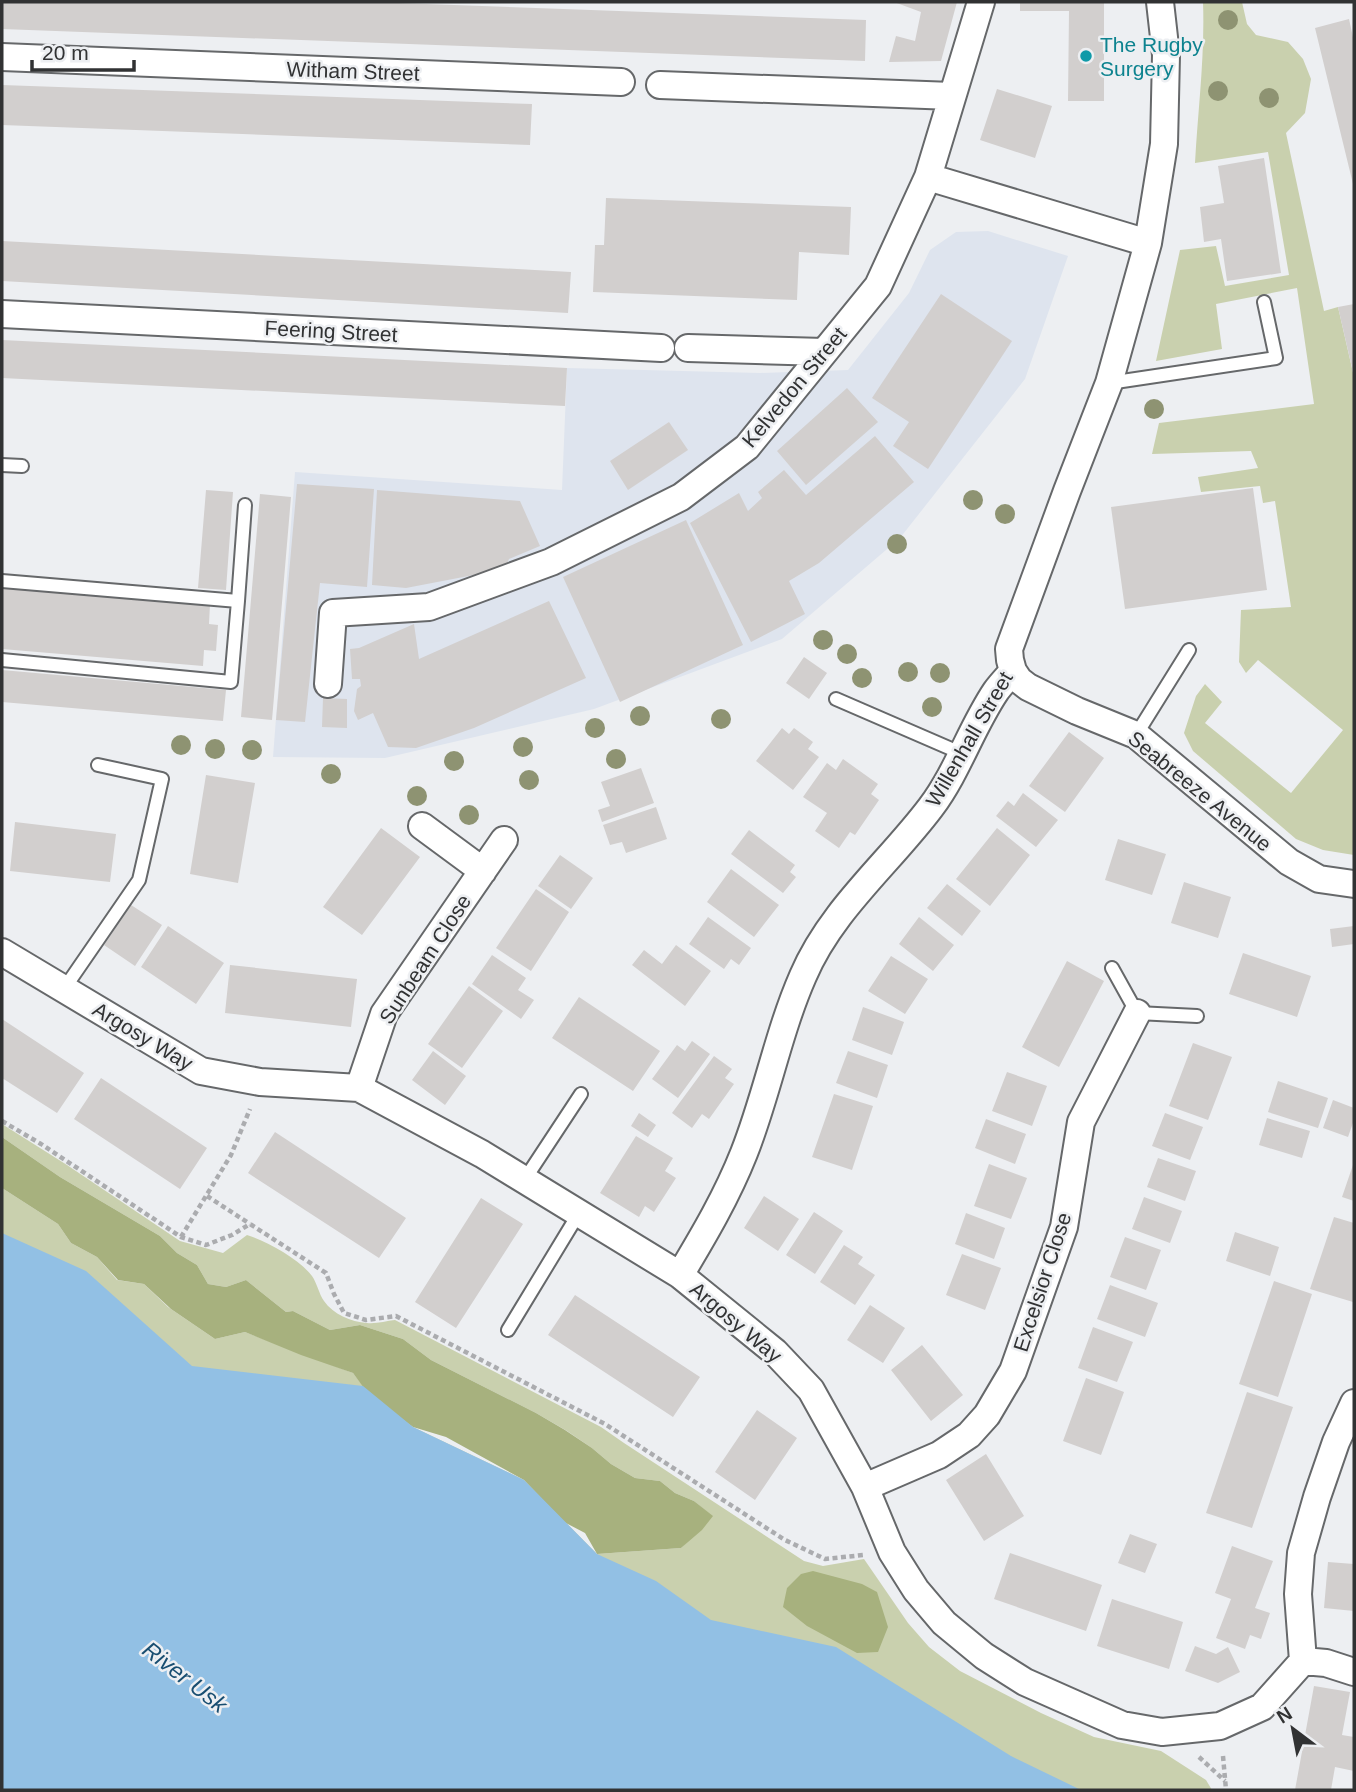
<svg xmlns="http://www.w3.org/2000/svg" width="1356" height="1792" font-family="Helvetica,sans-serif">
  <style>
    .built { fill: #dee4ee }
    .green { fill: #c9d0ae }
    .forest { fill: #a7b17e }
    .water { fill: #92c0e4 }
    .building { fill: #d2cfce }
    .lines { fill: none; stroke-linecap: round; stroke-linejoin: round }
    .service-casing { stroke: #66686a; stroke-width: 16 }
    .minor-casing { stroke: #66686a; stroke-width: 30 }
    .path { stroke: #abacaf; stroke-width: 4.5; stroke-dasharray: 5 3.5; stroke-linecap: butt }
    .service { stroke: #fff; stroke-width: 12 }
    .minor { stroke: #fff; stroke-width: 26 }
    .tree { fill: #8e9372 }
    .culture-dot { fill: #0f9aa8; stroke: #edeff2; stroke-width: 2.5 }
    .labels { text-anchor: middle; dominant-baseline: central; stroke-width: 5; stroke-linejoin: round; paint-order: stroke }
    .culture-label { font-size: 21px; fill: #0d838f; stroke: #edeff2; text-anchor: start }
    .street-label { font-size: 21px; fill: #313233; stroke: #edeff2 }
    .water-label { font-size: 23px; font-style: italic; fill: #184e71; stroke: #edeff2 }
  </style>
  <rect width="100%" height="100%" fill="#edeff2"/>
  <!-- built -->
  <path class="built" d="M988 231 1068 256 1025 379 900 538 782 639 594 709 385 758 273 757 295 472 562 490 567 368 760 373 848 370 909 293 930 250 956 232Z"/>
  <!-- green -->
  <path class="green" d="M1203 2H1242L1247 24 1256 35 1288 42 1303 59 1311 79 1305 113 1286 133 1324 311 1338 307 1354 377V855L1323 850 1296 839 1193 751 1184 733 1196 696 1205 684 1222 702 1205 723 1291 793 1343 730 1258 660 1246 673 1239 662 1241 610 1291 607 1275 501 1263 503 1260 486 1201 492 1198 477 1258 468 1251 451 1152 454 1159 423 1314 404 1297 288 1216 304 1222 349 1156 361 1180 250 1216 246 1225 286 1289 275 1268 152 1195 163C1198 109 1205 56 1203 2Z
    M2 1124 67 1165 180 1241 223 1253 247 1235C268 1242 299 1259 312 1276 317 1283 319 1294 324 1301 333 1314 351 1322 367 1323 376 1324 386 1321 395 1320L601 1427 624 1443 804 1561 823 1566 864 1559 908 1623 929 1647 960 1671 1041 1713 1094 1737 1161 1751 1206 1780 1212 1790H772L2 1366V1188L58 1224 71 1243 97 1257 117 1280 144 1284 168 1307 215 1339 245 1332 353 1373 363 1386 413 1427 524 1480 597 1554 681 1548 712 1516 694 1501 675 1493 660 1481 635 1478 611 1464 592 1448 567 1431 536 1413 431 1360 403 1339 360 1325 330 1330 293 1311 286 1312 246 1280 226 1287 208 1284 197 1265 177 1253 160 1236 60 1177 2 1137Z"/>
  <!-- forest -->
  <path class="forest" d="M2 1137 60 1177 160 1236 177 1253 197 1265 208 1284 226 1287 246 1280 286 1312 293 1311 330 1330 360 1325 403 1339 431 1360 536 1413 565 1430 592 1448 611 1464 635 1478 660 1481 675 1493 694 1501 713 1516 702 1530 681 1548 597 1554 585 1533 564 1522 524 1480 446 1437 413 1427 369 1395 353 1373 301 1355 245 1332 215 1339 171 1309 144 1284 118 1280 97 1257 71 1243 58 1224 2 1188Z
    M813 1571 862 1584 877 1592 888 1627 878 1652 857 1653 807 1626 783 1607 787 1588 801 1574Z"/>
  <!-- water -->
  <path class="water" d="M2 1233 86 1271 192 1366 363 1386 413 1427 524 1480 597 1554 656 1581 711 1620 836 1647 1011 1756 1081 1790H2Z"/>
  <!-- building -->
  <path class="building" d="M2 2H370L866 20 865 61 2 29Z
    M894 2H957L941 61 889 62 896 36 915 41 921 12Z
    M1020 2H1104V101H1068L1069 11H1020Z
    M1349 19 1354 42 1353 184 1315 28Z
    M2 85 532 104 530 145 2 125Z
    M997 89 1052 106 1035 158 980 140Z
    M1264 158 1281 273 1227 281 1221 239 1204 242 1200 207 1224 203 1218 166Z
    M606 198 851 207 849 255 799 252 797 300 593 292 595 245H604Z
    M2 241 571 272 568 313 2 281Z
    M941 294 1012 341 928 469 893 446 909 422 872 398Z
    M1354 304V372H1353L1338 307Z
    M2 340 567 368 565 406 2 378Z
    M847 388 878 422 806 485 777 451Z
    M669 422 688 450 628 490 610 461Z
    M875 436 914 482 819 563 789 581 805 614 751 642 690 523 739 493 748 511 762 498 758 492 784 470 806 495Z
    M297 484 374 489 367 587 320 583 305 722 276 720Z
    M1253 488 1267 590 1125 609 1111 507Z
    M206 490 233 492 226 590 198 588Z
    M377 490 520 501 540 546 509 559 505 569 406 588 372 585Z
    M260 494 291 497 272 720 241 717Z
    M686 520 743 645 620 702 563 577Z
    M2 587 210 604 209 624 218 625 216 651 204 650 203 666 2 649Z
    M549 601 586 678 474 728 416 748 388 747 373 713 358 720 354 711 357 689 361 686 360 679H352L350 649 359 648 414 624 419 659Z
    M804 657 827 673 809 699 786 683Z
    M2 670 226 690 223 721 2 702Z
    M323 698 347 699V728L322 727Z
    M782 728 789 734 794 728 813 742 808 749 819 757 793 790 756 761Z
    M1069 732 1104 758 1065 812 1029 786Z
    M843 759 878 784 871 794 879 800 855 835 850 832 839 848 815 831 827 813 803 797 827 763 836 770Z
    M641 768 654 803 602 822 598 810 610 806 601 782Z
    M206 775 255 783 238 883 190 874Z
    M1023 793 1058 820 1036 847 996 816 1008 801 1014 806Z
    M656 807 667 839 626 853 622 842 610 845 603 825Z
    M15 822 116 834 110 882 10 871Z
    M381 828 420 857 362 935 323 907Z
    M997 828 1030 855 990 906 956 879Z
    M749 830 795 865 790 872 796 877 783 893 731 854Z
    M1118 839 1166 854 1152 895 1105 880Z
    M560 855 593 878 571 909 538 886Z
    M731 869 779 905 754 937 707 902Z
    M1184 882 1231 897 1218 938 1171 923Z
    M947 884 981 911 962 936 927 908Z
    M536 889 569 912 531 971 496 948Z
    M131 905 162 925 135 966 104 945Z
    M708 917 751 948 739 965 731 959 724 969 689 944Z
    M919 917 954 945 933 971 899 944Z
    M168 926 224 963 196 1004 141 967Z
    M1354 926V944L1332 947 1330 929Z
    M676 945 711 971 685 1006 632 965 644 950 662 964Z
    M1243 953 1311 976 1297 1017 1229 994Z
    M492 955 526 978 518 990 534 1000 521 1019 472 984Z
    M891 956 928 979 905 1014 868 991Z
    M1067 961 1104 981 1059 1067 1022 1047Z
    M230 965 357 979 351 1027 225 1013Z
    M469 986 503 1011 462 1068 428 1044Z
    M579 997 660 1051 633 1091 552 1038Z
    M863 1007 904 1022 892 1055 852 1040Z
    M2 1019 84 1073 57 1113 2 1078Z
    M692 1041 710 1054 678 1098 652 1079 677 1045 685 1051Z
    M1193 1043 1232 1057 1208 1120 1169 1106Z
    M433 1051 466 1076 445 1105 412 1080Z
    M848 1051 888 1065 877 1098 836 1083Z
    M714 1056 732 1069 725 1078 734 1084 709 1119 702 1114 692 1128 672 1113Z
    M1007 1072 1047 1086 1032 1126 992 1111Z
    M101 1078 207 1148 180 1189 74 1119Z
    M1278 1081 1328 1098 1318 1128 1268 1112Z
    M834 1094 873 1106 852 1170 812 1157Z
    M1333 1100 1354 1108V1120L1348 1137 1323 1128Z
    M639 1113 656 1125 648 1137 631 1126Z
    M1165 1113 1203 1127 1190 1160 1152 1146Z
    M1267 1118 1310 1131 1302 1158 1259 1145Z
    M986 1119 1026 1134 1015 1164 975 1148Z
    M275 1132 406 1218 379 1258 248 1173Z
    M636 1136 673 1158 665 1171 676 1178 654 1212 645 1206 639 1217 600 1193Z
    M1158 1158 1196 1171 1185 1201 1147 1187Z
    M1354 1162V1201L1342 1197Z
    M989 1164 1027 1178 1011 1219 974 1206Z
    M764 1196 799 1219 778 1251 744 1228Z
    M1144 1197 1182 1211 1170 1243 1132 1229Z
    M481 1198 523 1224 456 1328 415 1302Z
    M814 1212 843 1231 815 1274 786 1255Z
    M966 1213 1005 1228 994 1259 955 1244Z
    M1334 1217 1354 1223 1353 1302 1310 1289Z
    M1235 1232 1279 1247 1270 1276 1226 1261Z
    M1125 1237 1161 1250 1146 1290 1110 1277Z
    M844 1245 863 1257 858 1264 875 1275 855 1305 820 1282Z
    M962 1254 1001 1268 985 1310 946 1295Z
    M1274 1281 1312 1294 1278 1397 1239 1384Z
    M1110 1285 1158 1303 1145 1337 1097 1319Z
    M575 1295 700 1377 673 1417 548 1335Z
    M870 1305 905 1328 883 1363 847 1340Z
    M1093 1327 1133 1342 1117 1382 1078 1368Z
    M922 1345 963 1395 931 1421 891 1370Z
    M1086 1378 1124 1392 1101 1455 1063 1441Z
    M1247 1392 1293 1407 1252 1528 1206 1513Z
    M757 1410 797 1438 755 1500 715 1472Z
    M986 1454 1024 1516 984 1541 946 1480Z
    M1130 1534 1157 1544 1145 1573 1118 1563Z
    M1232 1546 1273 1561 1255 1608 1270 1613 1261 1639 1250 1635 1245 1649 1216 1638 1231 1599 1215 1593Z
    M1010 1553 1102 1585 1086 1631 994 1599Z
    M1328 1562 1354 1564V1611L1324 1608Z
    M1112 1599 1183 1622 1169 1669 1097 1646Z
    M1195 1646 1216 1654 1228 1647 1240 1672 1218 1683 1185 1671Z
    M1314 1686 1350 1692 1342 1735 1354 1737V1771L1335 1767 1331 1790H1295Z"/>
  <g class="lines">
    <!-- service casing -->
    <g class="service-casing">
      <path id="service" d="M1109 383 1276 358 1264 302
        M2 465 22 466
        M2 581 238 601 231 682 2 660
        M238 601 245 505
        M836 699 963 754
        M1136 735 1189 650
        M1112 968 1137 1013 1197 1016
        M64 989 139 880 162 779 98 765
        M525 1179 581 1094
        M508 1330 579 1213"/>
    </g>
    <!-- minor casing -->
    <g class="minor-casing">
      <path id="minor" d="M1160 2 1166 55 1164 144 1148 243 1109 383 1067 491 1009 649 1010 660 1013 671 1019 680 1028 687 1077 711 1136 735 1289 862 1319 879 1354 884
        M2 57 621 82
        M660 85 952 96
        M928 177 1148 243
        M2 314 661 348
        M688 348 824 352
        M328 684 333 613 429 607 551 562 681 497 747 447 878 286 928 177 981 2
        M422 826 483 871
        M2 952 201 1071 260 1082 359 1088 482 1154 680 1275 775 1352 811 1390 865 1487 892 1552 916 1590 944 1623 984 1656 1025 1682 1122 1725 1162 1732 1220 1726 1262 1707 1303 1661 1326 1663 1354 1672
        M359 1088 384 1014 504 840
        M680 1275C704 1235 727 1196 744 1153 767 1095 778 1033 803 976 831 910 889 863 931 807 958 771 971 728 996 691 1001 684 1008 677 1013 671
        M865 1487 939 1455 969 1435 987 1415 1013 1371 1064 1227 1081 1122 1137 1013
        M1303 1661 1298 1594 1301 1553 1317 1497 1336 1442 1354 1403"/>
    </g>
    <!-- path -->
    <path class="path" d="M2 1121 41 1144 181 1237 206 1245 232 1235 250 1224 326 1273 334 1294 344 1313 366 1320 396 1316 605 1424 785 1540 825 1559 863 1555
      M207 1196 250 1224
      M181 1237 231 1155 250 1109
      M1223 1756 1226 1790
      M1199 1757 1225 1781"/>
    <!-- service -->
    <use href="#service" class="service"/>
    <!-- minor -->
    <use href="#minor" class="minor"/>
  </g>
  <!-- trees -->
  <g class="tree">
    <circle cx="1228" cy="20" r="10"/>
    <circle cx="1218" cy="91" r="10"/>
    <circle cx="1269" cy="98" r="10"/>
    <circle cx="1154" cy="409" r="10"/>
    <circle cx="973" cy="500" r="10"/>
    <circle cx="1005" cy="514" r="10"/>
    <circle cx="897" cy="544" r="10"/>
    <circle cx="823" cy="640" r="10"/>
    <circle cx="847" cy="654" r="10"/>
    <circle cx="908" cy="672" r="10"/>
    <circle cx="940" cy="673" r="10"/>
    <circle cx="862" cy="678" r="10"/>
    <circle cx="932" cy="707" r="10"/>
    <circle cx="640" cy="716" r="10"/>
    <circle cx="721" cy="719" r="10"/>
    <circle cx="595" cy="728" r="10"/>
    <circle cx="181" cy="745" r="10"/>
    <circle cx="523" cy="747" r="10"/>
    <circle cx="215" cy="749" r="10"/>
    <circle cx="252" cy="750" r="10"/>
    <circle cx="616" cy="759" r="10"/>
    <circle cx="454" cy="761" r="10"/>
    <circle cx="331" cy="774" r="10"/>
    <circle cx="529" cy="780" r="10"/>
    <circle cx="417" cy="796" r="10"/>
    <circle cx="469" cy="815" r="10"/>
  </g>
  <!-- markers -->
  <circle class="culture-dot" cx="1086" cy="56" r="7"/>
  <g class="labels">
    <!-- culture labels -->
    <g class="culture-label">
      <text x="1100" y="44">The Rugby<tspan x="1100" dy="24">Surgery</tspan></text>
    </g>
    <!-- street labels -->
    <g class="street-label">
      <text transform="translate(353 71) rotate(2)">Witham Street</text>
      <text transform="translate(331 331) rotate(3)">Feering Street</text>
      <text transform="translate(794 387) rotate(-50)">Kelvedon Street</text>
      <text transform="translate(969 739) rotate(-60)">Willenhall Street</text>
      <text transform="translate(1200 791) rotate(39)">Seabreeze Avenue</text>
      <text transform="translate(425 959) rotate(-57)">Sunbeam Close</text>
      <text transform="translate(143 1036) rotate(31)">Argosy Way</text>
      <text transform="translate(1042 1282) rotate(-72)">Excelsior Close</text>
      <text transform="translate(736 1322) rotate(40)">Argosy Way</text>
    </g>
    <!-- water labels -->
    <g class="water-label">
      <text transform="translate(185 1677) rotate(38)">River Usk</text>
    </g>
  </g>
  <!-- border -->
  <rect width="1356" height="1792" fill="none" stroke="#313233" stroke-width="7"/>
  <!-- north arrow -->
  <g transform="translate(1293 1729) rotate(328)" stroke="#edeff2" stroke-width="5" paint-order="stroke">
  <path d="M0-5L12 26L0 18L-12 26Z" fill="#313233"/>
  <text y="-10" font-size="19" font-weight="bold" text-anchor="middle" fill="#313233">N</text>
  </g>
  <!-- scale -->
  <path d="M32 60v10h102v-10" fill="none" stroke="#313233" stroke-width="3.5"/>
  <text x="42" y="60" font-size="21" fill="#313233" stroke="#edeff2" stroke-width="5" paint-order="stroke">20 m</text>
</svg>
